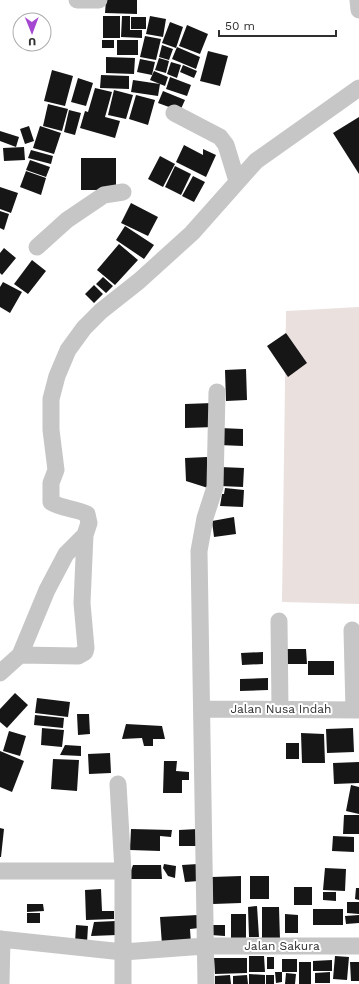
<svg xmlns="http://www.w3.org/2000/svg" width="359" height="984" font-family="'Work Sans',sans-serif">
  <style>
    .green { fill: #eae1df }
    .building { fill: #161616 }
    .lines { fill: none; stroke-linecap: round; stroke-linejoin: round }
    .street { stroke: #c6c6c6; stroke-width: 17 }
    .labels { text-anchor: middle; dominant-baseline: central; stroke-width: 4; stroke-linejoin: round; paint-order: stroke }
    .street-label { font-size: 12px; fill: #2f2f2f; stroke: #fff }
  </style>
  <rect width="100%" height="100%" fill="#fff"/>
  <!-- green -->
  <path class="green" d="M359 307V604L282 602 286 311Z"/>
  <!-- building -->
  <path class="building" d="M106 0H137V14L105 13Z
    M103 16H120V38H103Z
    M122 16H130V30H142V38L121 37Z
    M150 16 166 19 163 37 146 34Z
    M131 17H146V29H131Z
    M170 22 183 27 176 48 162 43Z
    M187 25 208 34 200 54 179 46Z
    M145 36 161 39 156 60 140 57Z
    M102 40H114V48H102Z
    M117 40H138V55H117Z
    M162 45 173 49 169 60 159 57Z
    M177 47 200 57 196 69 172 59Z
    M208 51 228 56 220 86 200 81Z
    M106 57 135 58 134 74 106 73Z
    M159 58 169 61 166 73 155 70Z
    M140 59 155 62 152 75 137 72Z
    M171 62 181 65 177 78 167 74Z
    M183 65 197 71 194 78 180 72Z
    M52 70 73 76 65 106 44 101Z
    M154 71 168 77 165 86 150 80Z
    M101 75 129 76V89L100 88Z
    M170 77 191 85 187 96 166 89Z
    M78 78 93 83 86 106 71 102Z
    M133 80 160 84 158 96 131 92Z
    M95 88 112 92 105 117 120 121 115 138 80 128 85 111 88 112Z
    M114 90 133 95 126 119 108 115Z
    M163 91 185 100 180 111 158 103Z
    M136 95 155 100 148 125 129 119Z
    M48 104 68 109 62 131 43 126Z
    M69 110 81 113 75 135 64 132Z
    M359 117V174L333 133Z
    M29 126 34 141 25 144 20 129Z
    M40 126 61 133 54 154 33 148Z
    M0 131 19 137 16 147 0 141Z
    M184 145 203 155V149L216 155 206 177 176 162Z
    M24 147 25 160 4 161 3 148Z
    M31 150 53 156 51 164 28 158Z
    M160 156 175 164 163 187 148 179Z
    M81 158H116V190H81Z
    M30 160 50 167 46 177 26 170Z
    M175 166 191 174 181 195 165 187Z
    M26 171 46 178 41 195 20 187Z
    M193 176 205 182 194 202 182 196Z
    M0 187 18 193 11 213 0 209Z
    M131 203 158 217 148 236 121 223Z
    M0 211 9 214 4 230 0 228Z
    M125 226 154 245 144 259 116 240Z
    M119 244 138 260 115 285 97 270Z
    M4 248 16 258 2 275 0 273V253Z
    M32 260 46 271 28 294 14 284Z
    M103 277 113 286 106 293 96 284Z
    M3 282 22 292 10 313 0 307V287Z
    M94 285 103 294 94 303 85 294Z
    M286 333 307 363 288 377 267 346Z
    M246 369 247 400 226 401 225 370Z
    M213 403 214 427 185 428V404Z
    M220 428 243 429V446L219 445Z
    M207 457 208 488 186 481 185 458Z
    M220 467 244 468 243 487 220 486Z
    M225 488 244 490 243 507 220 506 222 494H224Z
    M234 517 236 534 214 537 212 521Z
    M283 649H306L307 664H283Z
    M263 652V664L242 665 241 653Z
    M308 661H334V675H308Z
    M268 678V690L240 691V679Z
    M15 693 28 705 7 728 0 722V709Z
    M37 698 70 702 68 717 35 713Z
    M77 714H89L90 734 78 735Z
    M35 715 64 718 63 728 34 725Z
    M126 724 162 726 165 739H153V746H144L142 738 122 739Z
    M42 728 64 730 62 747 41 745Z
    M353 728 354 752 327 753 326 729Z
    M9 731 26 736 20 756 3 751Z
    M301 733 324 734 325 763H302Z
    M286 743H299V759H286Z
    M65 745 81 746V756L60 755Z
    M0 751 24 761 12 792 0 787Z
    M110 753 111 773 89 774 88 754Z
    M53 759 79 760 77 791 51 789Z
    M164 761H177L176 771 189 772V780H182V793H163Z
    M359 762V783L334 784 333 763Z
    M351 785 359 787V814L346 811Z
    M344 815H359V834H343Z
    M0 828 4 829 1 857H0Z
    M131 829 172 830 171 837 160 836V851L130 850Z
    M198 829 199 846H179V830Z
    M333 836 354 837V852L332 851Z
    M164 864 176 866 175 878 168 876 163 868Z
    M198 864 199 881 185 882 182 865Z
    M133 865H161L162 879H128Z
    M325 868 346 869 345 891 323 890Z
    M241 876V903L213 904 212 877Z
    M250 876H269V899H250Z
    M294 887H312V905H294Z
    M356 888H359V900L355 899Z
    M101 889 102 911H114V919L86 920 85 890Z
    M323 892H336V901L323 900Z
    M347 902H359V914L347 913Z
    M27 904H43L44 911 27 912Z
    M257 906 259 937H249L248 907Z
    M262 907H279L280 940 262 941Z
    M313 909H343V925H313Z
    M27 913H40V923H27Z
    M231 914H246V939H231Z
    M285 914 298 915V933H285Z
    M198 915 199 928 190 929 191 944 162 945 160 917Z
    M359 915V923L346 924 345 916Z
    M116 921 117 935 91 936 94 922Z
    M76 925 88 926 87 943H75Z
    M211 925H225V936L211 935Z
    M249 956H264L265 972H249Z
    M335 956 349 957 347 980 333 979Z
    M267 957H274V969H267Z
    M214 958H247V973L215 974Z
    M282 959H297V972H282Z
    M332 960V971H313V961Z
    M299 962H311V984H299Z
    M350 962H359V981H351Z
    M275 972H282V982L276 983Z
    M330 972V983H315V973Z
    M286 973 296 974 295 984H285Z
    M249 974 265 975V984H249Z
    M230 975 231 984H215V976Z
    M247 975 248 984H233V976Z
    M266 975H274V984H266Z"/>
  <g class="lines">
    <!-- street -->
    <path class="street" d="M77 0H99
      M358 0 359 10
      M174 113 220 137 226 145 237 181
      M37 247 67 220 104 195 123 192
      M279 621 280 709
      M352 630 354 710
      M20 655 78 656 85 652 86 648 82 603 85 535
      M0 673 20 655 47 590 66 554 85 535 89 523 87 514C75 508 62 509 51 502V483L56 470 51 430V399L57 376 68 350 84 328 101 311 139 281 192 233 256 161 359 88
      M203 709 359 710
      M118 784 123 871V984
      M0 871H123
      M0 939 123 952 205 946H359
      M1 984 2 939
      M206 984 199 551 205 518 215 487 217 392"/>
  </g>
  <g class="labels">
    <!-- street labels -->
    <g class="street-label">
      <text x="281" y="709">Jalan Nusa Indah</text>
      <text x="282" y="946">Jalan Sakura</text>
    </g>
  </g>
  <!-- north arrow -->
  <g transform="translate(32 32) rotate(179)"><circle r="19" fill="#ffffff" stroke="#acacac"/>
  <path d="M0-3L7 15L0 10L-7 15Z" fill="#a547d0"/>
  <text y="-6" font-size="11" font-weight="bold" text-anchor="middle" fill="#2f2f2f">U</text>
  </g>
  <!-- scale -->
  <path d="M219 30v6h117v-6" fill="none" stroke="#2f2f2f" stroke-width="2"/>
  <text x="225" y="30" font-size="12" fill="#2f2f2f" stroke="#ffffff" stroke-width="3" paint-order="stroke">50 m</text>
</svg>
